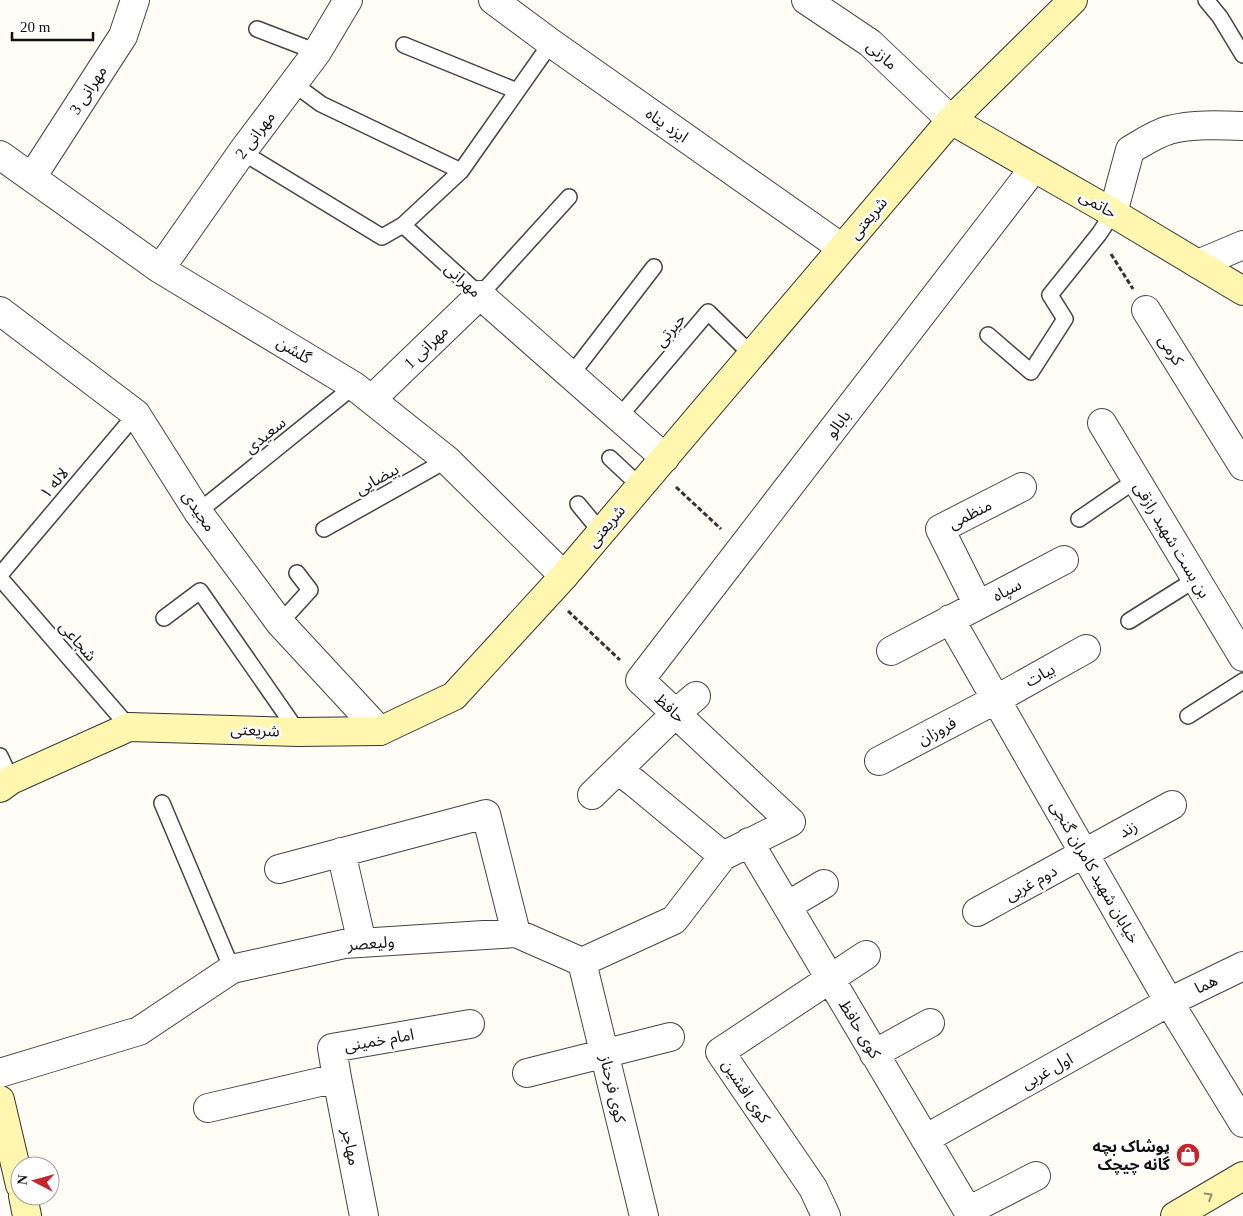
<svg xmlns="http://www.w3.org/2000/svg" width="1243" height="1216" font-family="'Times New Roman','Noto Sans Arabic',serif">
  <style>
    .lines { fill: none; stroke-linecap: round; stroke-linejoin: round }
    .lane-casing { stroke: #444; stroke-width: 18 }
    .street-casing { stroke: #444; stroke-width: 30 }
    .secondary-casing { stroke: #333; stroke-width: 30 }
    .path { stroke: #333; stroke-width: 3; stroke-dasharray: 5 2.5; stroke-linecap: butt }
    .lane { stroke: #fff; stroke-width: 15 }
    .street { stroke: #fff; stroke-width: 28 }
    .secondary { stroke: #fff6b0; stroke-width: 28 }
    .oneway { stroke: #948f68 }
    .labels { text-anchor: middle; dominant-baseline: central; stroke-width: 5; stroke-linejoin: round; paint-order: stroke }
    .street-label { font-size: 16px; fill: #111; stroke: #fff }
    .poi-label { font-size: 16px; font-weight: bold; fill: #111; stroke: #fff; text-anchor: end }
  </style>
  <rect width="100%" height="100%" fill="#fffdf5"/>
  <g class="lines">
    <!-- lane casing -->
    <g class="lane-casing">
      <path id="lane" d="M1206 0 1220 17 1243 55
        M257 29 317 52
        M404 45 517 91
        M294 84 321 104 461 171
        M242 152 382 237 403 225 480 295 569 197
        M403 225 461 171 551 43
        M988 335 1031 372 1065 319 1050 295 1099 234 1113 213
        M571 375 654 267
        M619 417 708 312 752 355
        M610 458 640 486
        M578 504 601 532
        M198 512 354 386
        M1079 519 1136 480
        M324 529 447 460
        M0 575 136 414
        M0 578 129 727
        M164 618 200 591 298 732
        M1129 621 1196 579
        M280 623 310 590 297 573
        M1188 716 1243 681
        M0 756 11 780
        M162 803 232 969"/>
    </g>
    <!-- street casing -->
    <g class="street-casing">
      <path id="street" d="M493 0 551 43 842 248
        M806 0 870 43 951 120
        M0 155 160 269 354 386 447 460 564 576
        M32 177 123 36 135 0
        M1113 213 1130 150C1142 143 1155 134 1169 130 1192 124 1219 125 1243 126
        M1198 264 1243 245
        M160 269 242 152 317 52 348 0
        M1146 310 1243 466
        M0 311 136 414 198 512 280 623 380 731
        M372 399 480 295 665 458
        M1102 423 1243 657
        M978 605 940 529 1022 487
        M950 619 1169 1002 1243 1123
        M891 651 1064 560
        M879 761 995 700 1086 649
        M618 770 635 783 723 856
        M592 795 676 713 696 696
        M749 842 971 1216
        M341 852 362 943
        M279 869 486 814 516 933
        M787 906 824 884
        M977 912 1172 805
        M582 962 644 1216
        M874 1054 930 1023
        M0 1073 139 1031 232 969 344 944 516 933 582 962 674 920 723 856 791 822 640 680 1034 168
        M527 1073 670 1037
        M337 1078 364 1216
        M208 1108 337 1078 332 1048 470 1024
        M925 1139 1169 1002 1243 966
        M968 1211 1036 1176
        M826 1216 813 1188 720 1052 866 955"/>
    </g>
    <!-- secondary casing -->
    <g class="secondary-casing">
      <path id="secondary" d="M951 120 1113 213 1243 291
        M0 788 11 780 129 727 298 732 380 731 454 696 564 576 951 120 1073 0
        M0 1100 20 1185
        M23 1196 27 1216
        M1175 1216 1243 1176"/>
    </g>
    <!-- path -->
    <path class="path" d="M1111 254 1133 289
      M676 487 721 529
      M568 611 620 660"/>
    <!-- lane -->
    <use href="#lane" class="lane"/>
    <!-- street -->
    <use href="#street" class="street"/>
    <!-- secondary -->
    <use href="#secondary" class="secondary"/>
  </g>
  <!-- one-way arrows -->
  <defs><path id="oneway-chevron" d="M-2-3.5L2.5 0L-2 3.5" fill="none" stroke-width="1.6" stroke-linecap="round" stroke-linejoin="round" transform="scale(1.25)"/></defs>
  <use class="oneway" href="#oneway-chevron" transform="translate(1209 1196) rotate(-31)"/>
  <!-- icons -->
  <defs>
    <g id="shop-disc" transform="scale(1.25)"><circle r="9.5" fill="#c4262e" stroke="#fff"/><path d="M-5-2.5h2.3a2.7 3.5 0 0 1 5.4 0H5L5.5 6h-11ZM-1.5-2.5h3a1.5 2.3 0 0 0-3 0Z" fill="#fff"/></g>
  </defs>
  <g fill-rule="evenodd">
    <use href="#shop-disc" x="1188" y="1155"/>
  </g>
  <g class="labels">
    <!-- street labels -->
    <g class="street-label">
      <text transform="translate(882 55) rotate(42)">مازنی</text>
      <text transform="translate(88 90) rotate(-57)">مهرانی 3</text>
      <text transform="translate(667 125) rotate(35)">ایزد پناه</text>
      <text transform="translate(255 135) rotate(-53)">مهرانی 2</text>
      <text transform="translate(1098 204) rotate(30)">حاتمی</text>
      <text transform="translate(868 218) rotate(-50)">شریعتی</text>
      <text transform="translate(463 280) rotate(42)">مهرانی</text>
      <text transform="translate(670 330) rotate(-50)">حیرتی</text>
      <text transform="translate(426 347) rotate(-44)">مهرانی 1</text>
      <text transform="translate(294 350) rotate(31)">گلشن</text>
      <text transform="translate(1171 350) rotate(58)">کرمی</text>
      <text transform="translate(838 424) rotate(-53)">بابالو</text>
      <text transform="translate(265 435) rotate(-39)">سعیدی</text>
      <text transform="translate(377 479) rotate(-29)">بیضایی</text>
      <text transform="translate(54 483) rotate(-50)">لاله ۱</text>
      <text transform="translate(199 511) rotate(56)">مجیدی</text>
      <text transform="translate(970 514) rotate(-27)">منظمی</text>
      <text transform="translate(606 526) rotate(-50)">شریعتی</text>
      <text transform="translate(1172 540) rotate(59)">بن بست شهید رازقی</text>
      <text transform="translate(1007 590) rotate(-27)">سپاه</text>
      <text transform="translate(78 641) rotate(49)">شجاعی</text>
      <text transform="translate(1040 675) rotate(-29)">بیات</text>
      <text transform="translate(670 708) rotate(43)">حافظ</text>
      <text transform="translate(255 730) rotate(2)">شریعتی</text>
      <text transform="translate(937 731) rotate(-28)">فروزان</text>
      <text transform="translate(1128 829) rotate(-29)">زند</text>
      <text transform="translate(1095 872) rotate(60)">خیابان شهید کامران گنجی</text>
      <text transform="translate(1031 883) rotate(-29)">دوم غربی</text>
      <text transform="translate(371 943) rotate(-4)">ولیعصر</text>
      <text transform="translate(1206 984) rotate(-26)">هما</text>
      <text transform="translate(860 1029) rotate(59)">کوی حافظ</text>
      <text transform="translate(379 1040) rotate(-10)">امام خمینی</text>
      <text transform="translate(1047 1071) rotate(-29)">اول غربی</text>
      <text transform="translate(613 1089) rotate(77)">کوی فرحناز</text>
      <text transform="translate(746 1091) rotate(56)">کوی افشین</text>
      <text transform="translate(351 1147) rotate(79)">مهاجر</text>
    </g>
    <!-- poi labels -->
    <g class="poi-label">
      <text x="1170" y="1146">پوشاک بچه<tspan x="1170" dy="18">گانه چیچک</tspan></text>
    </g>
  </g>
  <!-- north arrow -->
  <g transform="translate(35 1181) rotate(276)"><circle r="24" fill="#ffffff" stroke="#a0a0a0"/>
  <path d="M0-4L9 19L0 12L-9 19Z" fill="#c4262e"/>
  <text y="-8" font-size="14" font-weight="bold" text-anchor="middle" fill="#111111">N</text>
  </g>
  <!-- scale -->
  <path d="M12 32v8h81v-8" fill="none" stroke="#111111" stroke-width="2.5"/>
  <text x="20" y="32" font-size="15" fill="#111111" stroke="#ffffff" stroke-width="4" paint-order="stroke">20 m</text>
</svg>
